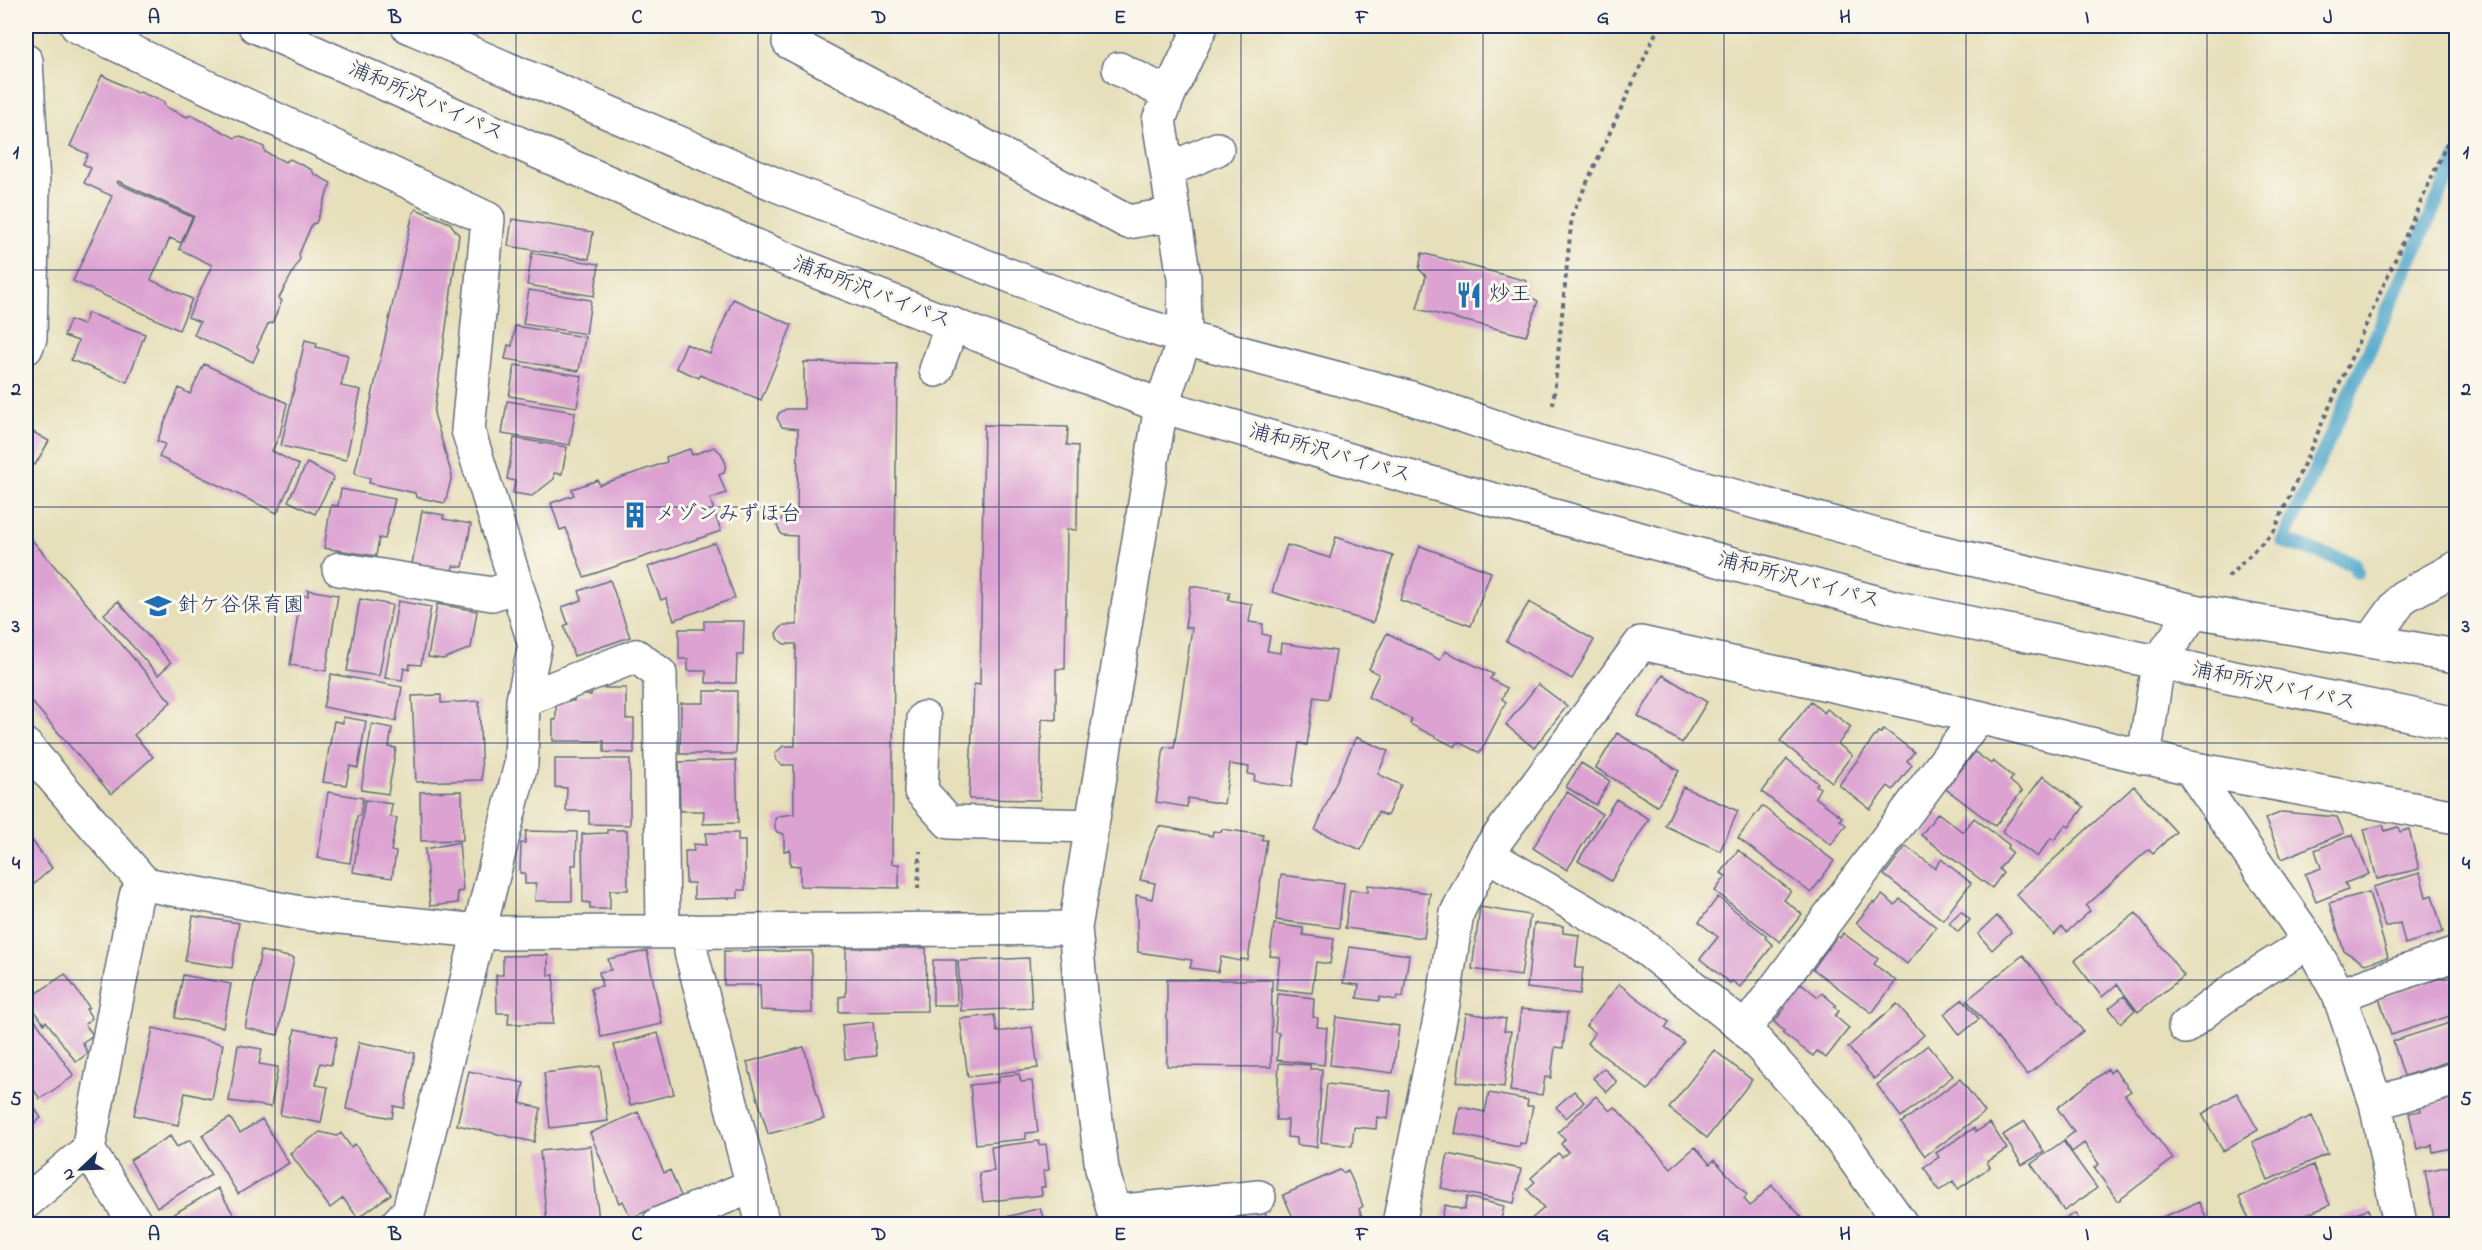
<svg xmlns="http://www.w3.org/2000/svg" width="2482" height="1250" font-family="'Indie Flower','Klee One',sans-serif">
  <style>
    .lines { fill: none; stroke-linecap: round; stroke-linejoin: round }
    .stream { stroke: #4ea6cb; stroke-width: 14 }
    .building { fill: #dca2d2 }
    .minor-casing { stroke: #626d7e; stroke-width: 36 }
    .highway-casing { stroke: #626d7e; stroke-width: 36 }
    .path { stroke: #626d7e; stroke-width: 4; stroke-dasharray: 4.5 4.5; stroke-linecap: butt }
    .minor { stroke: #fff; stroke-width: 33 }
    .highway { stroke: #fff; stroke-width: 33 }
    .grid { fill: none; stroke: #1b2f5e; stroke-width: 1.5; stroke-opacity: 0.55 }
    .labels { text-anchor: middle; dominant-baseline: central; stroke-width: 6; stroke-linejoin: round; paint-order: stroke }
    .street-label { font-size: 21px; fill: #1b2f5e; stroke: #fbf7ec }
    .poi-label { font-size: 21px; fill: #1b2f5e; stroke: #fbf7ec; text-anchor: start }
    .neatline { fill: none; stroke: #1b2f5e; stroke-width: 2 }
    .grid-label { font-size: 20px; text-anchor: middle; font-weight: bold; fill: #1b2f5e }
  </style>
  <rect width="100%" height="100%" fill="#fbf7ec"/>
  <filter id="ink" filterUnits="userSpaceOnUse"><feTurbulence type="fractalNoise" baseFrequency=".0167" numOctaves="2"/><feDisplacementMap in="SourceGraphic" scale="12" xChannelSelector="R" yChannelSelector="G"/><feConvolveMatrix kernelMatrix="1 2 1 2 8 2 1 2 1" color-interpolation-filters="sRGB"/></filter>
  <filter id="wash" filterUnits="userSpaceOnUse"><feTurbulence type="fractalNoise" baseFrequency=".008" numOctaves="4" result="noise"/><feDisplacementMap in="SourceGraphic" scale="24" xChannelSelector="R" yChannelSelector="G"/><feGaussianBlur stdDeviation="1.35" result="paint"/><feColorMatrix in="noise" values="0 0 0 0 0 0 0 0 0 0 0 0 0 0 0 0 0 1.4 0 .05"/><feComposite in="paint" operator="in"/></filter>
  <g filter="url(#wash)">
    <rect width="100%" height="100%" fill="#e6dfba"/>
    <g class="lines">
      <!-- stream -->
      <path class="stream" d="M2357 572 2354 564 2283 541 2456 159"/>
    </g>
    <g id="blocks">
      <!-- building -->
      <path class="building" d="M102 75 137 93 140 92 164 102 165 107 187 117 191 115 235 138 240 136 264 147 265 152 285 162 290 159 312 170 314 174 331 183 316 223 312 224 299 254 300 259 279 298 282 301 272 323 268 324 257 347 259 349 253 362 194 335 200 322 188 317 212 265 179 249 194 216 118 181 117 183 192 217 181 243 170 238 151 280 192 299 179 330 73 281 112 196 84 183 91 168 83 164 88 154 70 146Z
        M416 209 450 223 459 235 434 413 452 476 445 503 416 497 415 493 369 483 370 478 357 475 355 472 413 213Z
        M512 219 593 232 589 259 508 246Z
        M532 253 599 264 594 296 527 285Z
        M1422 253 1527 281 1525 294 1538 301 1526 336 1417 309 1426 276 1419 269Z
        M529 290 591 300 586 334 523 324Z
        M733 299 792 325 761 400 700 375 699 378 676 368 686 344 710 354Z
        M88 313 145 334 127 382 71 360 78 341 64 336 70 320 83 325Z
        M515 326 585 337 579 371 505 359 508 345 512 346Z
        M305 340 317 343 316 347 348 355 341 386 361 390 346 460 281 446Z
        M804 362 897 364 892 864H899V888L800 886V866L790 865V850L784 851V834L777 832 775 828V819L778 816 794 814V765H782L776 760 775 754 783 746H795L796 644H784L777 638 776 633 784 625H797V536L782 535 777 526 782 518 797 517 798 429 782 427 777 418 779 413 786 409H804Z
        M204 364 287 403 280 434 272 451 299 465 277 513 159 457 165 444 157 441 179 388 190 394Z
        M515 365 582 376 577 407 509 396Z
        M507 401 575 412 570 445 502 434Z
        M984 425 1068 427 1067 445 1078 446 1077 530 1067 529 1065 669H1056V720L1042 719 1040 800 969 799 974 684 980 685Z
        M26 428 49 441 35 465 26 460Z
        M514 438 567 447 562 474 554 473V479L532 496 513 493 515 481 507 479Z
        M714 447 721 453 726 464 724 473 719 475 726 493 710 499 721 531 584 577 566 528 560 530 551 503 574 495 572 489 598 480 599 485 667 462 666 457 690 449 692 455Z
        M307 463 334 477 315 514 288 501Z
        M341 489 395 499 385 539 379 538 376 556 324 548 331 505 338 506Z
        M422 511 444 515 443 519 471 524 463 567 453 566 452 571 412 564Z
        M26 533 171 702 134 735 153 757 111 794 26 695Z
        M1336 537 1393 556 1373 623 1272 592 1287 545 1330 558Z
        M715 543 735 598 674 620 666 598 661 600 648 567Z
        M1420 546 1491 572 1471 626 1400 600Z
        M610 580 630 637 574 656 564 626 568 624 562 607 582 600 579 591Z
        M1191 586 1230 592 1228 600 1252 604 1249 622 1263 624 1262 634 1270 636 1267 651 1280 653 1281 643 1336 651 1328 699 1314 697 1307 745 1299 743 1292 787 1254 781 1255 775 1248 774 1249 767 1230 764 1224 804 1188 798 1187 807 1156 802 1164 747 1174 748 1192 628 1185 627Z
        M308 590 338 595 326 671 290 665 301 595 308 596Z
        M360 599 392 605 379 676 347 671Z
        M118 601 171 663 158 675 104 614Z
        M398 601 431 607 421 665 410 664 409 670 404 668 402 680 385 678Z
        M1529 602 1594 640 1572 679 1506 641Z
        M437 604 477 611 471 648 443 659 428 657Z
        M704 621H744L743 655H737L736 683H706V671H688V659H679V629H704Z
        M1387 633 1440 660 1445 651 1493 674 1490 679 1507 688 1502 699 1506 702 1480 753 1458 742 1455 747 1410 724 1412 719 1368 697 1379 674 1369 669Z
        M331 674 402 687 396 721 323 707Z
        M1663 675 1707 702 1682 743 1638 716Z
        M1538 684 1567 706 1534 748 1506 725Z
        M592 688H626V719H634V753L604 752V741H553V720H556V701H574V695H591Z
        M704 691H737L736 754H680L681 703H704Z
        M441 695V703L479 701 482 780 416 782 412 696Z
        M1811 702 1824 713 1827 709 1851 727 1838 744 1852 755 1832 782 1780 741Z
        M343 717 366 721 358 768 350 766 346 785 323 782 334 721 343 723Z
        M372 724 392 728 389 747 396 748 388 794 361 790Z
        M1884 729 1914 752 1907 761 1912 765 1893 790 1888 786 1870 809 1839 785 1878 732 1881 733Z
        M1617 733 1679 771 1657 806 1596 768Z
        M1356 737 1388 751 1378 774 1401 785 1387 816 1378 812 1361 850 1315 830Z
        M1975 752 1991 764 1993 761 2013 777 2010 781 2022 791 1995 826 1946 789Z
        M555 759H630V825L589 824V811H566L567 788 555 787Z
        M1787 759 1818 783 1816 785 1820 788 1815 797 1842 817 1840 820 1846 825 1831 845 1762 792Z
        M736 760 738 823 703 824 704 811H680L679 762Z
        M1581 763 1610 781 1596 805 1566 787Z
        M2043 776 2084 807 2069 827 2066 825 2054 840 2051 838 2037 857 2002 831Z
        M2134 786 2176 832 2153 853 2149 849 2086 906 2090 911 2067 932 2062 927 2054 935 2016 894Z
        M1683 787 1738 811 1720 851 1665 826Z
        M462 791 463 840 421 841 420 792Z
        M328 792 363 798 360 816H357L350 863 318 858Z
        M1567 792 1602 814 1567 870 1533 848Z
        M1616 799 1649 819 1611 881 1578 861Z
        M365 800 392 804 390 817 397 818 391 851 396 852 392 878 353 872Z
        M1762 806 1834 861 1811 893 1738 838Z
        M2282 812 2337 817 2344 833 2282 859 2265 819Z
        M1938 813 1963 832 1974 818 2009 845 2007 848 2012 852 1999 869 2003 873 1992 888 1921 835Z
        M2383 825 2385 831 2398 827 2400 832 2409 829 2419 869 2377 879 2364 829Z
        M1159 826 1212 836 1213 831 1221 832 1222 829 1263 835 1262 840H1267L1248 960 1241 959 1240 961 1221 957 1218 972 1190 968 1192 960 1138 952 1136 895 1152 899 1155 883 1140 880 1147 853Z
        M607 830H627L628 890H610V909H590V903L583 902 582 834 607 833Z
        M526 831 577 832 576 865H572V901H535L536 884H525V873H520L521 843H525Z
        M26 832 52 868 26 891Z
        M706 833H738V841H745V890H738V898L694 899V883H686L685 851H694L693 844 706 845Z
        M2353 834 2369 874 2345 883 2348 889 2316 902 2305 874 2321 868 2315 850Z
        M459 842 463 891 457 892 458 903 430 906 425 849Z
        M1906 846 1935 868 1941 859 1971 883 1943 920 1884 875Z
        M1738 850 1791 891 1784 900 1802 914 1780 942 1715 891 1726 876 1721 873Z
        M2420 873 2426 897 2432 895 2443 932 2405 944 2400 923 2385 927 2373 887Z
        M1281 875 1344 883 1339 928 1276 920Z
        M1368 885 1430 893 1424 938 1345 928 1350 890 1368 892Z
        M2369 892 2388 957 2365 964 2344 951 2329 903Z
        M1882 895 1895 905 1900 899 1936 927 1907 964 1856 923 1873 902 1875 904Z
        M1718 897 1767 936 1765 938 1773 945 1740 987 1732 981 1730 983 1700 959 1718 937 1699 922Z
        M1480 907 1530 915 1521 976 1472 969Z
        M1961 911 1970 920 1958 932 1949 923Z
        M2136 913 2184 976 2138 1012 2117 984 2102 997 2074 961Z
        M193 916 239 923 232 968 185 961Z
        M1997 916 2011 932 1992 950 1978 934Z
        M1534 923 1563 926V933L1579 935 1575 968H1583L1580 994 1527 988Z
        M1274 924 1303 928V935L1334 939 1330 964 1316 962 1312 993 1276 989 1280 957 1270 956Z
        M1843 933 1878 959 1874 964 1896 981 1872 1013 1813 969 1837 936 1840 938Z
        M1349 947 1409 955 1403 997 1397 996 1396 1000 1380 997 1379 1001 1357 998 1359 985 1343 983Z
        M846 948H926L927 1011 839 1012V997L846 996Z
        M261 951 294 958 278 1035 245 1028Z
        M647 951 662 1024 601 1037 591 988 602 986 599 972 611 970 608 959Z
        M724 951H812V1013L761 1010 760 985H724Z
        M548 955V976L554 975 553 1024H508L509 1013H497L496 975H503V956Z
        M2023 955 2083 1031 2027 1075 1967 1000Z
        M1029 958 1032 1008 961 1011 958 961Z
        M933 960H956L957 1005H933Z
        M65 974 89 1007 86 1009 92 1018 85 1024 93 1035 82 1043 88 1053 76 1062 46 1021 44 1024 27 1000Z
        M183 975 231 984 223 1027 175 1018Z
        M2450 975 2456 990V1014L2391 1035 2379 998Z
        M1167 980H1272L1271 1067 1167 1066Z
        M1801 983 1818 997 1822 993 1836 1005 1834 1007 1839 1011 1835 1016 1849 1028 1826 1058 1817 1051 1813 1056 1782 1033 1784 1031 1774 1022 1785 1008 1782 1006Z
        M1619 984 1669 1022 1665 1028 1684 1042 1648 1090 1587 1043 1595 1033 1586 1026Z
        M1278 994 1314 998 1313 1017 1318 1018 1317 1027 1327 1028 1324 1065 1277 1060 1279 1033 1275 1032Z
        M2124 996 2135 1010 2121 1023 2109 1008Z
        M1963 999 1979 1019 1960 1035 1944 1014Z
        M1897 1004 1924 1035 1874 1079 1848 1047Z
        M26 1007 74 1076 40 1099 26 1078Z
        M1521 1009 1567 1013 1563 1048 1555 1047 1551 1078 1545 1077 1542 1095 1510 1091Z
        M1466 1013 1506 1019 1504 1031H1511L1504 1087 1457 1082Z
        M994 1015 997 1032 1032 1027 1038 1068 968 1077 960 1019Z
        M1336 1017 1399 1026 1393 1073 1330 1065Z
        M2456 1021V1059L2404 1076 2393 1041Z
        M873 1022 876 1056 845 1059 842 1025Z
        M153 1028 223 1044 212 1099 185 1093 178 1125 134 1115Z
        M295 1029 337 1037 331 1065 320 1063 316 1085 328 1087 321 1123 280 1115Z
        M658 1033 674 1094 630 1105 614 1045Z
        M359 1042 415 1053 404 1108 394 1106 392 1118 346 1109Z
        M238 1045 262 1049 259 1064 278 1067 271 1107 229 1101Z
        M1928 1045 1953 1076 1901 1117 1877 1085Z
        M804 1047 824 1119 768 1134 747 1062Z
        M1714 1050 1752 1080 1707 1138 1669 1108Z
        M1279 1063 1310 1065V1069H1322L1317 1147 1297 1145V1138L1287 1137 1288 1120H1276Z
        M600 1066 608 1121 550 1128 544 1073Z
        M1604 1068 1617 1082 1607 1092 1593 1078Z
        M2108 1069 2110 1073 2114 1069 2131 1091 2125 1095 2173 1159 2118 1201 2094 1168 2099 1164 2084 1143 2072 1152 2064 1140 2074 1132 2057 1108Z
        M469 1071 524 1083 520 1103 541 1108 534 1142 457 1125Z
        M1019 1074 1021 1082 1032 1081 1038 1132 1026 1133V1139L976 1144 970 1085 999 1082V1076Z
        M1960 1079 1985 1112 1925 1156 1901 1123Z
        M1327 1084 1391 1091 1388 1119 1377 1117 1376 1129 1354 1127 1352 1146 1321 1142Z
        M1574 1091 1584 1102 1566 1118 1556 1107Z
        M1489 1093 1528 1100 1527 1106H1533L1525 1144 1520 1143 1519 1147 1455 1134 1460 1107 1485 1112Z
        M2237 1093 2258 1130 2223 1151 2202 1114Z
        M26 1095 41 1118 26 1129Z
        M2456 1095V1147L2433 1152 2432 1145 2417 1149 2409 1113 2421 1111 2420 1106 2445 1101V1098Z
        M1596 1096 1610 1111 1615 1107 1671 1168 1695 1147 1710 1164 1714 1160 1718 1164 1747 1195 1744 1199 1750 1206 1772 1185 1808 1224H1530L1528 1222 1544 1208 1527 1189 1535 1182 1531 1178 1558 1153 1562 1157 1568 1152 1561 1144 1565 1139 1558 1132Z
        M638 1112 664 1173 670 1170 681 1196 631 1218 623 1201 619 1203 590 1133Z
        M2312 1116 2328 1154 2268 1180 2252 1142Z
        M230 1118 240 1133 262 1119 289 1163 238 1194 202 1135Z
        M2025 1121 2044 1152 2022 1165 2003 1135Z
        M1990 1123 2007 1149 1987 1162 1990 1167 1958 1189 1953 1181 1939 1191 1924 1167 1939 1157 1936 1153 1974 1128 1976 1132Z
        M320 1132 337 1136 341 1133 351 1147 355 1144 391 1194 358 1218 343 1198 330 1208 290 1153Z
        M170 1136 177 1147 190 1140 211 1175 157 1207 130 1160Z
        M1039 1141V1145L1046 1144 1049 1170 1043 1171 1045 1187H1041L1042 1195 983 1202 979 1173 994 1171 991 1147Z
        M2063 1141 2097 1188 2064 1211 2031 1164Z
        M591 1146 599 1221 547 1224 540 1151Z
        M1448 1154 1521 1169 1514 1203 1441 1188Z
        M2313 1165 2330 1205 2284 1224H2251L2239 1197Z
        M2456 1165V1221L2435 1224 2425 1171Z
        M1340 1170 1343 1173 1348 1170 1363 1206 1359 1209 1365 1224H1296L1283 1195Z
        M218 1188 239 1224H168L165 1219Z
        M1467 1197 1504 1206 1500 1224H1440L1445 1205 1464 1210Z
        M2199 1202 2209 1224H2146Z
        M1040 1208 1045 1224H981Z
        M2368 1209 2372 1221 2369 1224H2320Z
        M1264 1210 1269 1224H1231L1230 1221Z
        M2075 1213 2082 1224H2056Z"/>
    </g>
  </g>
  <g filter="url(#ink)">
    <use href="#blocks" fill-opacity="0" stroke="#626d7e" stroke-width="1.5"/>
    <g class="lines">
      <!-- minor casing -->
      <g class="minor-casing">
        <path id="minor" d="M77 26 488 219 468 430 535 645 523 700 521 764 409 1211 397 1224
          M797 26 789 42 1128 222 1174 214
          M26 61 33 185 30 338 26 348
          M1169 94 1201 26
          M1167 170 1217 149
          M936 370 952 324
          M339 569 492 594 516 586
          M2371 641 2403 597 2456 568
          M523 700 636 656 660 674 663 930
          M924 718 921 791 949 822 1092 826
          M26 746 145 884 301 913 498 933 1075 928
          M2144 758 2158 663 2194 611
          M2190 768 2310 942 2339 995 2376 1103 2400 1224
          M1486 854 1636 941 1745 1029 1825 1118 1901 1224
          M692 931 691 952 763 1224
          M2339 995 2456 954
          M2185 1027C2224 994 2265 968 2310 942
          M1745 1029 1978 717
          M2376 1103 2456 1079
          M88 1150 136 1224
          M26 1202 88 1150 136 896 145 884
          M1114 1212 1259 1197
          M659 1224 752 1186
          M1117 1224 1102 1169 1083 1016 1075 928 1161 406 1185 338 1184 278 1159 120 1169 94 1119 69
          M1399 1224 1443 1004 1457 913 1486 854 1641 643 1978 717 2190 768 2456 817"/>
      </g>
      <!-- highway casing -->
      <g class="highway-casing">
        <path id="highway" d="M255 26 545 155 802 266 1161 406 1409 477 1897 608 2456 724
          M408 26 779 186 1114 316 1185 338 1411 398 1549 445 1915 546 2194 611 2456 656"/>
      </g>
      <!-- path -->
      <path class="path" d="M1553 405 1572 215 1659 26
        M2228 577 2274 531 2456 123
        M918 889 920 851"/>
      <!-- minor -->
      <use href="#minor" class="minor"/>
      <!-- highway -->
      <use href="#highway" class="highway"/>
    </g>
  </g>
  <!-- grid -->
  <path class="grid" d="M275 26V1224M516 26V1224M758 26V1224M999 26V1224M1241 26V1224M1483 26V1224M1724 26V1224M1966 26V1224M2207 26V1224M26 270H2456M26 507H2456M26 743H2456M26 980H2456"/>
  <!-- icons -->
  <defs>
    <g id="restaurant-bare" transform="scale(2.07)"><path d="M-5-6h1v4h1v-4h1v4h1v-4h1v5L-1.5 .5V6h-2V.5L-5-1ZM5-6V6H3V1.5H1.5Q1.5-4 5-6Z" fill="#1f6fb2" stroke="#fbf7ec" stroke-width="2.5" paint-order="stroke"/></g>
    <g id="building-bare" transform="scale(2.07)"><path d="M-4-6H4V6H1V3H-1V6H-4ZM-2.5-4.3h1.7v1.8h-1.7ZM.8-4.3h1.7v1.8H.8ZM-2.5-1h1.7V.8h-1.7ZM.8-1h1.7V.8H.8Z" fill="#1f6fb2" stroke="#fbf7ec" stroke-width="2.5" paint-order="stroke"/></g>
    <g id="school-bare" transform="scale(2.07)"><path d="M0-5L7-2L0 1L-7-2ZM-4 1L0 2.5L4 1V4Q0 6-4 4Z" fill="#1f6fb2" stroke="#fbf7ec" stroke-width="2.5" paint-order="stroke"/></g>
  </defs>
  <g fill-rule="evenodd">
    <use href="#restaurant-bare" x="1469" y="295"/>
    <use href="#building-bare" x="635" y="515"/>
    <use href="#school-bare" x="158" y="606"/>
  </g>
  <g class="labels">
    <!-- street labels -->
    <g class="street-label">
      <text transform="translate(426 102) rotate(24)">浦和所沢バイパス</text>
      <text transform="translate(872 293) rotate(21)">浦和所沢バイパス</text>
      <text transform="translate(1330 454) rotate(16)">浦和所沢バイパス</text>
      <text transform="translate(1799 581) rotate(15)">浦和所沢バイパス</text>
      <text transform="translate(2274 687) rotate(12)">浦和所沢バイパス</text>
    </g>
    <!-- poi labels -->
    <g class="poi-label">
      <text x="1489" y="295">炒王</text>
      <text x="655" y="515">メゾンみずほ台</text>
      <text x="178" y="606">針ケ谷保育園</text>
    </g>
  </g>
  <!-- margin -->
  <rect width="2482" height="1250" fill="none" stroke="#fbf7ec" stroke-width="66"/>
  <!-- north arrow -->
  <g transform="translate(81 1169) rotate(247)" stroke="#fbf7ec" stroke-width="4.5" paint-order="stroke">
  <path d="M0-4.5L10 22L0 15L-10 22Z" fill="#1b2f5e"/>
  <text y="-9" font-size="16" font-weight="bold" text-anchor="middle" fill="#1b2f5e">N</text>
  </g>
  <rect x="33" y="33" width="2416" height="1184" class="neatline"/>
  <g class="grid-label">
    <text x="154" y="23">A</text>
    <text x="395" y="23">B</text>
    <text x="637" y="23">C</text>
    <text x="879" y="23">D</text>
    <text x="1120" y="23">E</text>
    <text x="1362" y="23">F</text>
    <text x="1603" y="23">G</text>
    <text x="1845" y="23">H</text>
    <text x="2087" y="23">I</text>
    <text x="2328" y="23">J</text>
    <text x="16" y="158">1</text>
    <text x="2466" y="158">1</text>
    <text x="16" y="395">2</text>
    <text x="2466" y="395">2</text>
    <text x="16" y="632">3</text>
    <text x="2466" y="632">3</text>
    <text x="16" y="869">4</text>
    <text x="2466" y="869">4</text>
    <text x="16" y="1105">5</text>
    <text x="2466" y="1105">5</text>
    <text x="154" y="1240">A</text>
    <text x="395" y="1240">B</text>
    <text x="637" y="1240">C</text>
    <text x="879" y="1240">D</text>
    <text x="1120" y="1240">E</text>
    <text x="1362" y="1240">F</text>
    <text x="1603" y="1240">G</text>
    <text x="1845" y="1240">H</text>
    <text x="2087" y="1240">I</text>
    <text x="2328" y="1240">J</text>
  </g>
</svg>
